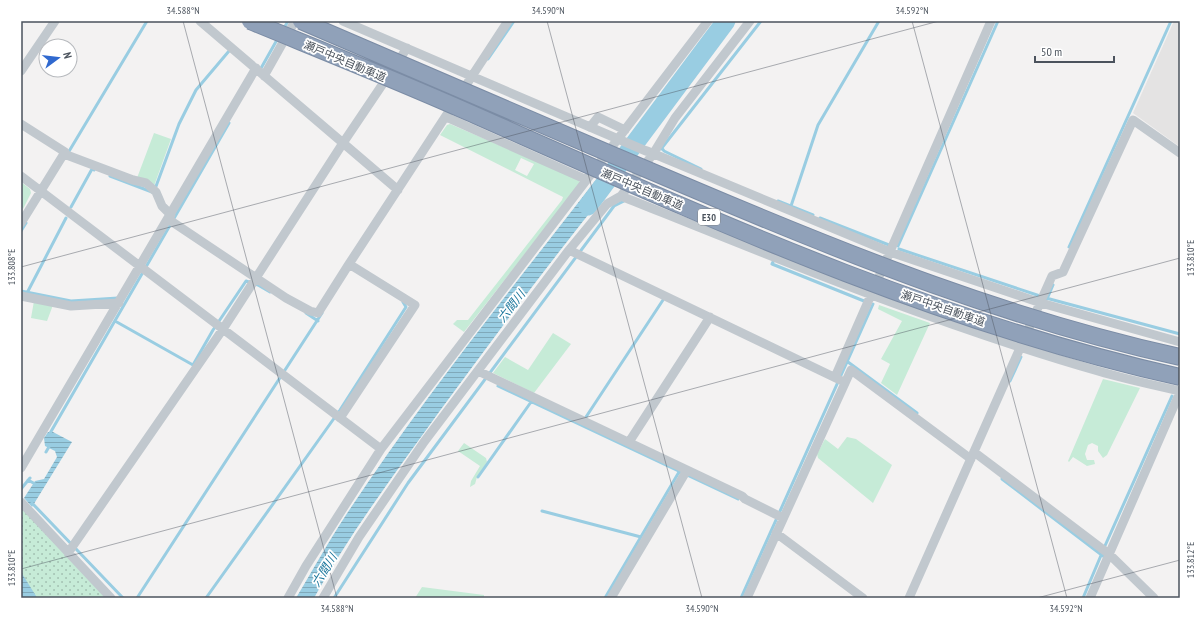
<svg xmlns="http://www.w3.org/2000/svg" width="1201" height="619" font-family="'PT Sans Narrow','Noto Sans JP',sans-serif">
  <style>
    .education { fill: #e4e3e3 }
    .grass { fill: #c6ebd7; fill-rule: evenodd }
    .park { fill: url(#park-dots) }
    .water { fill: url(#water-rules) }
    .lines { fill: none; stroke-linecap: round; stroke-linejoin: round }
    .stream { stroke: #99cde2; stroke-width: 3 }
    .river { stroke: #99cde2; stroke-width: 19 }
    .street { stroke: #c1c8ce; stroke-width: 9 }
    .highway-bridge-casing { stroke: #7b8ca5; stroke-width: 18; stroke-linecap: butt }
    .street-bridge { stroke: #c1c8ce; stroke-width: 9 }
    .highway-bridge { stroke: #90a1b9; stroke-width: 16 }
    .ticks { fill: none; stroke: #4b535d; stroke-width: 1; stroke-opacity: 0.45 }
    .labels { text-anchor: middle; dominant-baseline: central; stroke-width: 3.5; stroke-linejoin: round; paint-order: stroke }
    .shield { fill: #fff; stroke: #81878e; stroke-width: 1 }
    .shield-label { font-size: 10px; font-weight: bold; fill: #4b535d }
    .street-label { font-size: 11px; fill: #4b535d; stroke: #fff }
    .water-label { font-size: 12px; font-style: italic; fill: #1e789d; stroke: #fff }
    .neatline { fill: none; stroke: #4b535d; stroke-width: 1.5 }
    .ticks-label { font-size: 10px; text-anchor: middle; fill: #4b535d }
  </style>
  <defs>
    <pattern id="park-dots" width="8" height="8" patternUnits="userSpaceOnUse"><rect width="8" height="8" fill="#c6ebd7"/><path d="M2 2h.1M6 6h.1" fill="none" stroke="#a3c1b2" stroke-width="1.8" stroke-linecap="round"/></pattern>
    <pattern id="water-rules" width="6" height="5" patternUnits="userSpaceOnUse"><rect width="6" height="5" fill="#99cde2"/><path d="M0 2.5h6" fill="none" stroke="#7fa9ba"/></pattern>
  </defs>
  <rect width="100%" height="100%" fill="#f3f2f2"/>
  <!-- education -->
  <path class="education" d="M1174 21H1180V147L1133 113Z"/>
  <!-- grass -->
  <path class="grass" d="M450 124 578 179 580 183 464 332 453 324 457 320H468L562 200 563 197 440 135 447 125ZM521 158 534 164 527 176 515 170Z
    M154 133 171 139 154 186 137 178Z
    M21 182 30 189 31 193 23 209 21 205Z
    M34 301 53 305 47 321 31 318Z
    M879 305 930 323 897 395 881 383 890 364 881 359 902 321 878 309Z
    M553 333 571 344 534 393 493 373 505 357 528 370Z
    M1103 379 1140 388 1107 455 1103 458 1098 451V446L1092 443 1088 445 1085 454 1087 460H1094L1095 464 1087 466 1073 457 1069 462 1068 461Z
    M847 437 856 439 892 465 873 503 818 458 817 454 825 439 838 449Z
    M464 443 486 458 487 462 477 477 475 484 470 487 471 481 480 466 458 451Z
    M422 587 484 595V597L415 598Z"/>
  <!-- park -->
  <path class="park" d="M21 506 106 598H21Z"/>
  <!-- water -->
  <path class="water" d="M595 181 610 188C550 261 495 336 439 412 396 472 350 533 314 598H296C313 570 328 542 346 515 422 399 510 291 595 181Z
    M48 432H53L72 442 32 507 24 498 35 481 44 479 57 457 55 451 45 446 44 438Z
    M21 572 36 596 37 598H21Z"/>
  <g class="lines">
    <!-- stream -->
    <path class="stream" d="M283 30 288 21
      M488 59 514 21
      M260 70 278 38
      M662 148 664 151 701 169
      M661 149 761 21
      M68 153 147 21
      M110 176 152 192
      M155 189 179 124 196 90 229 51
      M778 201 813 215
      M791 206 818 125 879 21
      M71 207 92 169 94 170
      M820 218 889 245
      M21 231 26 223
      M898 246 998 21
      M1069 247 1171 21
      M899 249 1040 296
      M773 262 772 264 864 301
      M21 291 71 301 118 298
      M27 293 66 218
      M1046 298 1180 334
      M1047 299 1053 285
      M306 313 318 321
      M115 321 193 365 213 330 246 281 258 285 270 292
      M848 362 917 413
      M1010 381 1021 357
      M498 386 738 499
      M584 420 663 300
      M49 435 229 123
      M46 452 50 445
      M478 477 531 402
      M1002 479 1103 556
      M28 480 37 485
      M21 489 30 478
      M32 503 123 598
      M542 511 641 537
      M1104 548 1172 396
      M137 598 322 313
      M206 598 340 410 406 307 403 302
      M334 598 408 483 614 206 624 201
      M605 598 679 472
      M741 598 873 304
      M1083 598 1102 553"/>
    <!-- river -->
    <path class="river" d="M588 206 726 21"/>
    <!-- street -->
    <path class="street" d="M343 21 590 127 598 117 625 130
      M21 71 55 21
      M264 76 295 21
      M446 117 587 180
      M21 124 65 152 21 223
      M647 151 890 252 1041 303 1180 342
      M64 154 133 180 146 183 156 192 162 206 171 215
      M21 176 381 449
      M398 190 343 143 407 48
      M621 196C778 259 935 324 1098 371 1125 379 1153 385 1180 391
      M168 219 286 298 310 311 318 313 349 264
      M569 250 840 380
      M21 296 71 306 119 303
      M478 371 742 496 745 499 783 518
      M835 377 991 21
      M340 418 415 305 349 264 508 21
      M629 442 710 317
      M974 452 1109 554 1154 598
      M21 468 256 68
      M21 502 111 598
      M776 533 863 598
      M68 553 223 329 343 143 200 21
      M288 598 306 566 381 449 708 21
      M323 598 359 537 424 442 569 250 607 204 621 196 653 154 675 118 750 21
      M611 598 687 470
      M747 598 851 370 971 459
      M909 598 1052 276 1063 272 1133 120 1180 153
      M1090 598 1180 392"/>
    <!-- highway-bridge casing -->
    <g class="highway-bridge-casing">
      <path id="highway-bridge" d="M250 21C323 51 396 80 468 112 699 214 932 322 1180 377
        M301 21C432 77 562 134 693 189 851 256 1011 320 1180 357"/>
    </g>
    <!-- street-bridge -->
    <path class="street-bridge" d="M590 127 646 151"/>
    <!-- highway-bridge -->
    <use href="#highway-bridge" class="highway-bridge"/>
  </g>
  <!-- ticks -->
  <path class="ticks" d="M183 21 337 598M547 21 702 598M912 21 1067 598M21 267 939 21M21 569 1180 258M1037 598 1180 560"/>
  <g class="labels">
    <!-- shield labels -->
    <rect class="shield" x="698" y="209" width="22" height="16" rx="3"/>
    <g class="shield-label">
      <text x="709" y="217">E30</text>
    </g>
    <!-- street labels -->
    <g class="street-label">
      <text transform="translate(345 61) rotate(23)">瀬戸中央自動車道</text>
      <text transform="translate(642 189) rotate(23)">瀬戸中央自動車道</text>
      <text transform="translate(943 308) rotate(19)">瀬戸中央自動車道</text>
    </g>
    <!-- water labels -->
    <g class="water-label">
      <text transform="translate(511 306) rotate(-52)">六間川</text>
      <text transform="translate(324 570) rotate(-58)">六間川</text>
    </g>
  </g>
  <!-- border -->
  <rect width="1201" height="619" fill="none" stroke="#ffffff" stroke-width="44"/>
  <!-- north arrow -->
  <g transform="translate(58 58) rotate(75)"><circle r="19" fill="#ffffff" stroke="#b7babe"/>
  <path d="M0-3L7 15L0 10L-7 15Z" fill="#3069cf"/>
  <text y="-6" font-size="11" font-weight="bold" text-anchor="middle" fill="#4b535d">N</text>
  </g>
  <!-- scale -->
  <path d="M1035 56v6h79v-6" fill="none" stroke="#4b535d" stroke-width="2"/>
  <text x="1041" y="56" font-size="12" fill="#4b535d" stroke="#ffffff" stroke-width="3" paint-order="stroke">50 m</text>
  <rect x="22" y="22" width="1157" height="575" class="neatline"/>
  <g class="ticks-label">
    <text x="183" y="14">34.588°N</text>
    <text x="548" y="14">34.590°N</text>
    <text x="912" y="14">34.592°N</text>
    <text transform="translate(1190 258) rotate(-90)" y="4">133.810°E</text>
    <text transform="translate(11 267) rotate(-90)" y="4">133.808°E</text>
    <text transform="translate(1190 560) rotate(-90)" y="4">133.812°E</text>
    <text transform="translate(11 568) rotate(-90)" y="4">133.810°E</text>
    <text x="337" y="612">34.588°N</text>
    <text x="702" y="612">34.590°N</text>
    <text x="1066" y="612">34.592°N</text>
  </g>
</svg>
